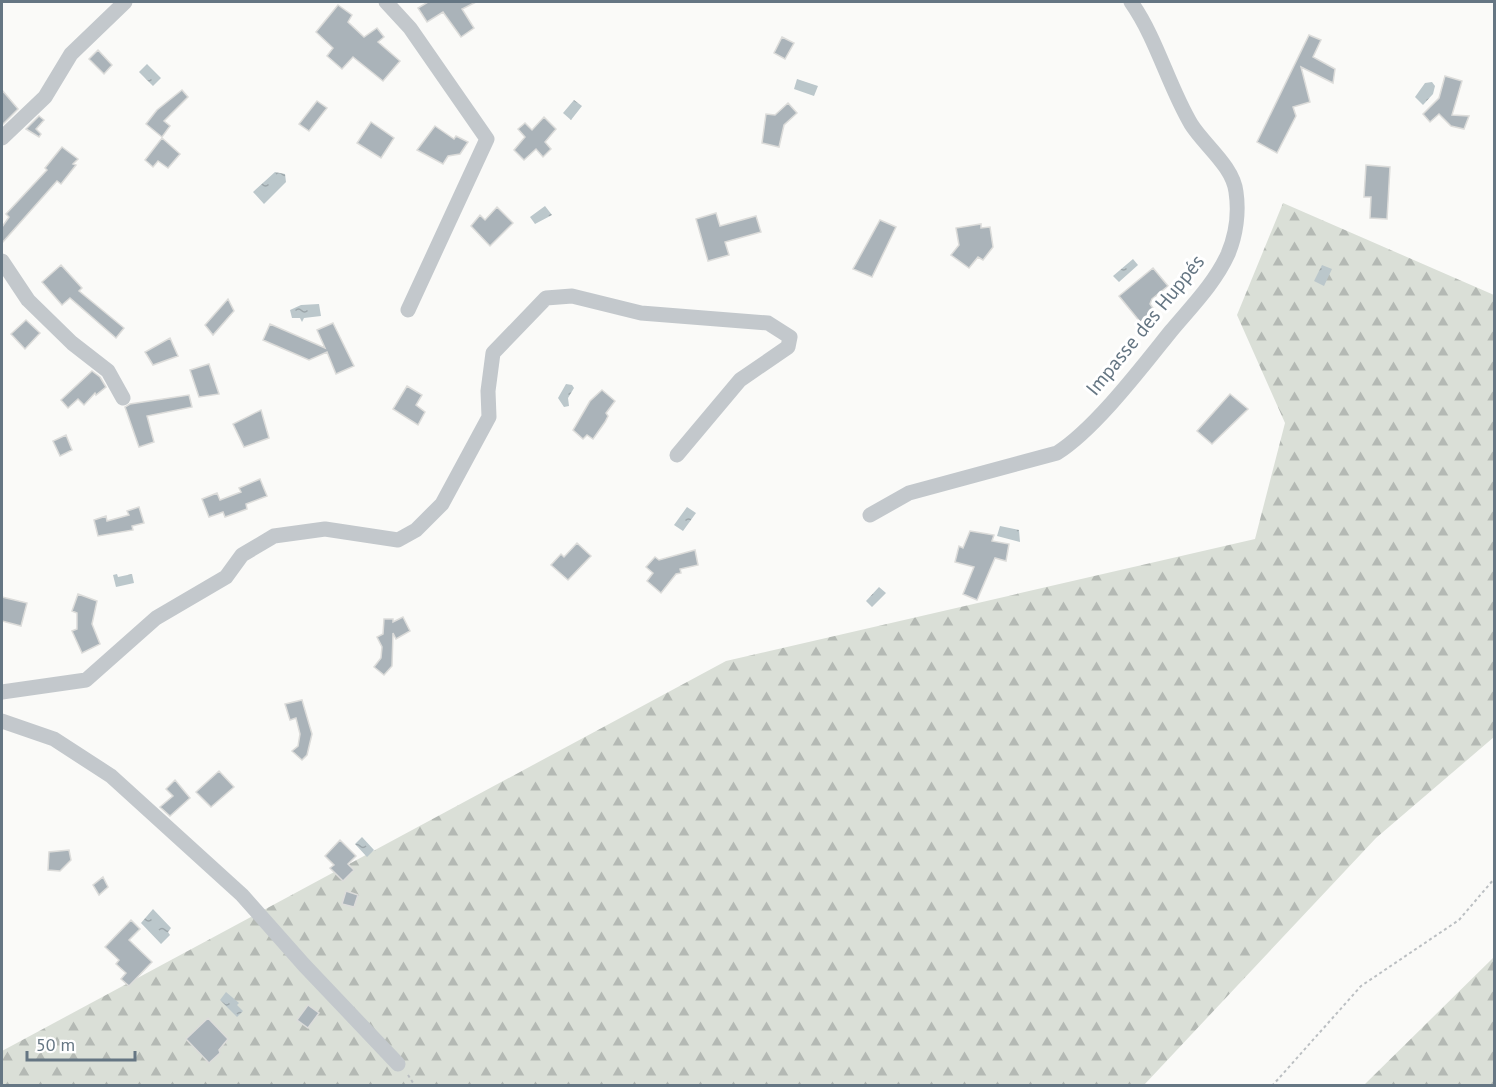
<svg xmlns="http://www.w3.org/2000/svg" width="1496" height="1087" font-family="'PT Sans',sans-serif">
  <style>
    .forest { fill: url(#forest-firs) }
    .water { fill: url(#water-ripples) }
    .building { fill: #aab3b9; stroke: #dcdcda; stroke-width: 1.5 }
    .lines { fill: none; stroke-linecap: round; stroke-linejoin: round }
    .path { stroke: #bbbfc2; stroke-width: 2; stroke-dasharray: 3 3; stroke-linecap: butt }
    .minor { stroke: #c3c8cc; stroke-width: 15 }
    .labels { text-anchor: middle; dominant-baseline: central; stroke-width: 6; stroke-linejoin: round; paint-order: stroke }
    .street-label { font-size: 20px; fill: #657683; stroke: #fff }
  </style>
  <defs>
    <pattern id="forest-firs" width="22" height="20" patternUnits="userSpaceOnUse" patternTransform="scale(1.5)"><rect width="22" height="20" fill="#dadfd7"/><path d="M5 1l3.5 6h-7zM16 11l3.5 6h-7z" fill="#b4b9b4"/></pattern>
    <pattern id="water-ripples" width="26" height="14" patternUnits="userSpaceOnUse" patternTransform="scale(1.5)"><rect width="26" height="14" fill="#bbc7cb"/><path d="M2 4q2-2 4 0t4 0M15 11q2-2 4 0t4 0" fill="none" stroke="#9ca6aa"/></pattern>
  </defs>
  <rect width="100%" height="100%" fill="#fafaf8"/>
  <!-- forest -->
  <path class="forest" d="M1283 203 1494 295V737L1376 838 1144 1085 2 1086V1051L726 661 1255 539 1285 423 1237 315Z
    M1494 957V1085H1364Z"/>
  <!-- water -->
  <path class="water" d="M147 64 161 78 153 86 139 72Z
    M797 79 818 86 814 96 794 89Z
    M1432 82 1435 86 1433 94 1423 105 1415 97 1425 83Z
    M574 100 582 106 571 120 563 113Z
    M275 172 285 174 286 182 264 204 253 192Z
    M545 206 552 215 535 224 530 217Z
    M1133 259 1138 265 1119 282 1113 276Z
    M1322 265 1332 269 1324 286 1314 281Z
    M319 304 321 316 304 318 302 322 300 318H292L290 310 301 305Z
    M566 384 572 385 574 388 568 398 569 406 564 407 558 398Z
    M687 507 696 513 683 531 674 525Z
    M1000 526 1019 530 1020 542 997 536Z
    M117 574 118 577 132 574 134 583 116 587 113 575Z
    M879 587 886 593 872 607 866 601Z
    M362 837 374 850 367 857 355 844Z
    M153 909 171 928 168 932 170 935 161 944 141 923Z
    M226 992 239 1003 237 1005 243 1011 237 1017 220 1000Z"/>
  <!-- building -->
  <path class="building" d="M428 2H476L462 9 474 28 461 37 443 12 427 22 418 8Z
    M338 5 352 15 348 22 364 37 377 28 384 37 378 42 400 61 383 81 353 57 342 69 327 56 333 48 316 32Z
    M1309 35 1321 40 1313 57 1335 69 1333 83 1301 67 1310 102 1293 107 1296 116 1277 153 1257 142Z
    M782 37 794 43 785 59 774 53Z
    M98 50 112 65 104 74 89 59Z
    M1445 76 1462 81 1452 115 1469 116 1464 129 1451 126 1439 114 1430 122 1423 114 1439 98Z
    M2 90 18 109 2 125Z
    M182 90 188 97 164 121 170 126 162 137 146 124 157 110Z
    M317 101 327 108 309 131 299 124Z
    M788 103 797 113 784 125 779 147 762 143 766 114 775 115Z
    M39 116 44 120 36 129 41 134 39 137 26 129Z
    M544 117 556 129 545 142 551 149 543 157 536 149 524 160 514 150 525 137 518 129 525 123 532 130Z
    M371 122 394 138 381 158 357 143Z
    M435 126 454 139 456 136 468 142 460 154 448 156 443 164 417 150Z
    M162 138 180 154 168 168 158 161 153 167 145 160Z
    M62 147 78 159 73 164 76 165 61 184 57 181 2 243V227L9 217 6 214 47 170 45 168Z
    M1366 165 1390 167 1387 219 1370 218 1371 197H1364Z
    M497 207 513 223 490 246 471 226 480 215 485 220Z
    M716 213 720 226 756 216 761 232 725 242 729 255 708 261 696 219Z
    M880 220 896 227 872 277 853 269Z
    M981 224V228L990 227 993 247 983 260 978 257 969 268 951 255 959 245 956 228Z
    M61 265 82 288 79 291 124 328 116 338 70 298 62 305 42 282Z
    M1153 268 1168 286 1152 299 1150 304 1155 311 1141 323 1119 296Z
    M228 299 234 311 213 335 205 325Z
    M26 320 40 333 25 349 11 334Z
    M333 323 354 366 336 374 327 352 309 360 263 340 270 324 325 348 317 330Z
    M170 338 178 356 153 365 145 352Z
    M209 364 219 394 199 397 190 370Z
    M92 371 100 377 106 387 96 395 95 393 84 405 78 399 68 408 61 400Z
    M407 386 422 395 416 405 425 412 418 425 393 409Z
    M602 390 615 401 606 413 608 416 605 422 593 439 587 435 583 439 573 430 590 401Z
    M1230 394 1248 409 1212 444 1197 431Z
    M189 395 192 407 147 416 154 442 139 447 125 407 130 404Z
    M261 410 269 438 244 447 233 424Z
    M66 435 72 450 60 456 53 441Z
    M260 479 267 496 246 504 247 509 225 517 223 512 209 517 202 499 217 493 220 500 241 492 239 488Z
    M139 507 144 523 132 526 133 530 98 536 94 520 106 516 107 521 129 515 127 511Z
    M970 531 994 535 992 541 1009 544 1006 561 995 558 977 600 963 594 974 567 955 562 959 546 963 548Z
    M577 543 591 556 568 580 551 565 561 554 564 557Z
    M695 550 698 565 680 569 681 573 676 574 661 593 647 581 653 573 646 567 655 557 659 560Z
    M78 594 97 601 92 624 100 644 82 653 72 631 77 629V613L72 611Z
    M2 597 27 603 21 626 2 621Z
    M403 617 410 631 396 639 393 633 392 666 384 675 374 667 381 658 382 647 377 637 383 634 384 619H393V622Z
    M302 700 312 734 307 755 302 760 292 751 298 746 300 734 296 718 290 720 285 704Z
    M219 771 234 787 211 807 196 792Z
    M175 780 190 798 170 816 160 807 173 796 166 789Z
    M340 840 356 856 348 864 354 870 343 881 330 868 334 865 325 856Z
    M69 850 71 860 60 871 48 870 49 852Z
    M103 877 108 887 99 895 93 885Z
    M346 891 358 895 354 907 342 904Z
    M131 920 140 929 129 940 152 962 129 986 121 979 126 973 116 964 119 960 105 947Z
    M308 1005 319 1013 308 1028 297 1020Z
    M208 1018 228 1039 219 1050 220 1053 209 1063 186 1039Z"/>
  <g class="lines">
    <!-- path -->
    <path class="path" d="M408 1075 415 1086
      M1272 1086 1361 986 1459 920 1494 879"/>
    <!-- minor -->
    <path class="minor" d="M386 2 410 28 487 139 408 310
      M2 138 45 97 71 54 125 2
      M2 261 28 300 72 343 108 371 123 398
      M870 515 909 493 1057 453C1095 429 1142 367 1171 331 1191 307 1215 283 1228 254 1236 235 1239 212 1236 192 1233 166 1204 145 1191 124 1168 85 1157 39 1131 2
      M2 692 86 680 156 618 226 577 242 555 274 536 325 529 398 540 416 530 442 504 489 417 488 391 493 353 546 298 572 296 641 313 768 323 790 337 788 347 740 380 677 455
      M2 721 54 739 111 776 242 895 304 965 398 1064"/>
  </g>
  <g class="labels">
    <!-- street labels -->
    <g class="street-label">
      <text transform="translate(1145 325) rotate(-51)">Impasse des Huppés</text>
    </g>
  </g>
  <!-- border -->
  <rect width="1496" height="1087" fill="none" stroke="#657683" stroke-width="6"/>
  <!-- scale -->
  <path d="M27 1051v9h108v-9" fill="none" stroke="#657683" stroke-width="3"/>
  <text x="36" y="1051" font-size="18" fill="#657683" stroke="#ffffff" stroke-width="4.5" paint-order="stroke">50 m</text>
</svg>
